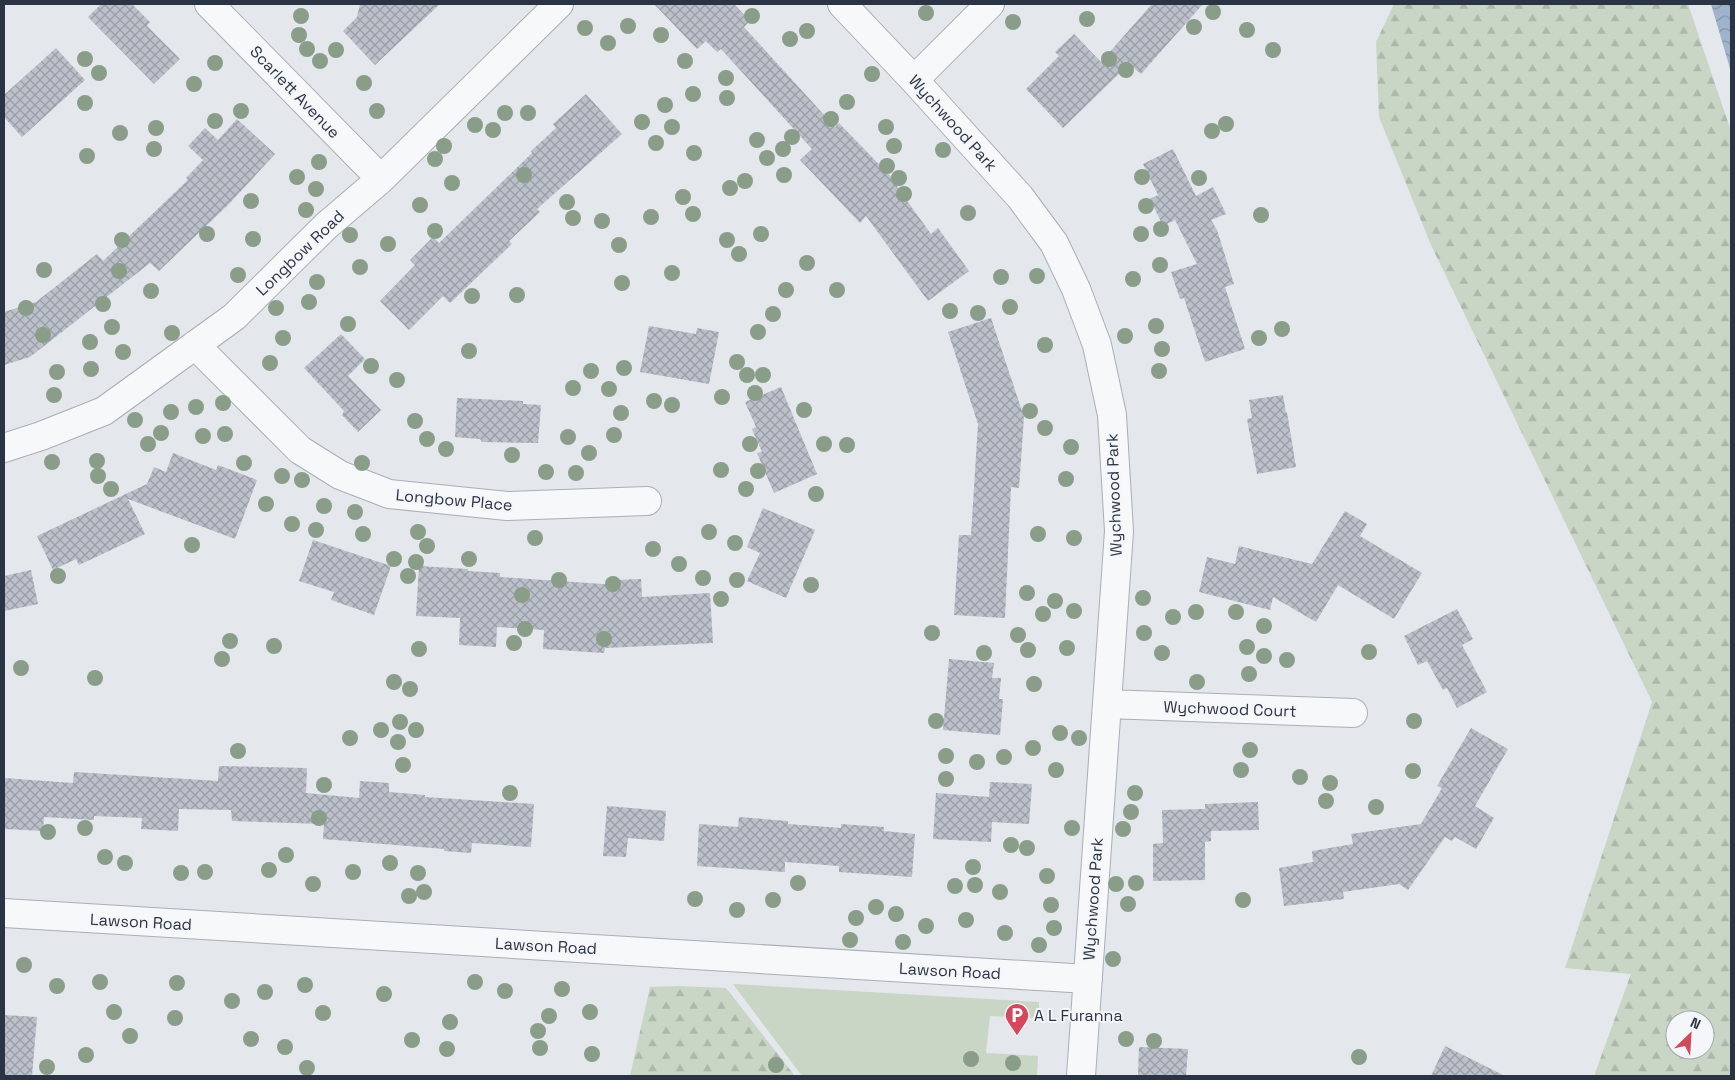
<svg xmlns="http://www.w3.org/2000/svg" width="1735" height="1080" font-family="'Space Grotesk',sans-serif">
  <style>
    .forest { fill: url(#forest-firs); fill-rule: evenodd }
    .park { fill: #c9d6c5 }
    .water { fill: url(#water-waves) }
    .building { fill: url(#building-cross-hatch) }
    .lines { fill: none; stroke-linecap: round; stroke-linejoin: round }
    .minor-casing { stroke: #a9aeb7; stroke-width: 30 }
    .minor { stroke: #f7f8fa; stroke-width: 28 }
    .tree { fill: #899d89 }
    .labels { text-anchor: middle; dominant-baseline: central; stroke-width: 4; stroke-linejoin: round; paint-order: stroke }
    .street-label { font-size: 16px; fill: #2b3445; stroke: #f4f6f9 }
    .poi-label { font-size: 16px; fill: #2b3445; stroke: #f4f6f9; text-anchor: start }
  </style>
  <defs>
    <pattern id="forest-firs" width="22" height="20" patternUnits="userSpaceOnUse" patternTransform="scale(1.25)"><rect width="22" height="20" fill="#c9d6c5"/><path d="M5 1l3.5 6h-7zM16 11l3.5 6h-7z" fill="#adb8ab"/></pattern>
    <pattern id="water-waves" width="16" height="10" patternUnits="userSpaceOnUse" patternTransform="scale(1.25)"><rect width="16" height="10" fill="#9fb4cc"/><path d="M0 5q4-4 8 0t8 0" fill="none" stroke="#8293a7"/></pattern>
    <pattern id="building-cross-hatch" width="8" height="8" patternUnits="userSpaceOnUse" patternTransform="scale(1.25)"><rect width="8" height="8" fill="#bbc0ca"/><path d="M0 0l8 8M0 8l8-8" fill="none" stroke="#989da6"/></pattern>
  </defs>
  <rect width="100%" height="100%" fill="#e4e7ec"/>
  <!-- forest -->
  <path class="forest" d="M1394 4H1688L1731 131V1076H1594L1631 974 1565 968 1652 702 1431 245 1379 117 1376 42ZM1675 1020H1705V1050H1675Z
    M678 986 726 988 795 1076H630L650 987Z"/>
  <!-- park -->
  <path class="park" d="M733 984 1039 1002V1018L990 1016 986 1053 1038 1056 1037 1076H802Z"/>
  <!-- water -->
  <path class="water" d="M1711 4H1731V72Z"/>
  <!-- building -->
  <path class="building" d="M101 4H132L150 22 147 26 180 59 154 84 88 17Z
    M360 4H440L375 65 343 31 357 17Z
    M654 4H734L750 21 744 27 835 127 839 123 899 185 897 187 931 234 938 228 969 271 928 301 866 216 860 223 800 160 812 149 721 49 717 52 706 41 697 49Z
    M1152 4H1203L1141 74 1129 64 1063 128 1026 89 1059 56 1055 52 1074 34 1101 62Z
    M56 48 85 80 22 137 4 117V95Z
    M586 94 622 134 537 209 540 212 509 241 512 244 450 303 443 296 409 330 380 301 415 265 410 260 433 237 439 243 532 153 531 151 556 128 553 124Z
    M237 119 275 154 229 204 159 271 150 263 30 357 4 365V312L36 302 97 254 103 261 188 180 186 178 203 160 188 146 205 128 218 140Z
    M1173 149 1196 196 1213 187 1226 214 1211 220 1217 230 1234 284 1225 287 1245 349 1205 362 1184 298 1180 299 1171 272 1197 264 1175 220 1163 226 1150 199 1158 195 1143 164Z
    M991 318 1024 417 1019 488 1011 487 1005 618 954 615 959 535H971L978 424 948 332Z
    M649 326 696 334 697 328 719 332 709 384 640 372Z
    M341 334 365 359 348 376 381 410 358 432 342 415 344 411 304 368Z
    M781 387 817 474 774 493 757 453 762 452 752 429 756 427 745 402Z
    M1283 395 1286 413 1287 412 1296 467 1257 474 1247 419 1252 418 1249 400Z
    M457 398 523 401V404L541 405 538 443 482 442 480 439 455 437Z
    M173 453 216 470 218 465 257 480 235 539 128 499 145 534 79 565 76 559 53 570 37 536 147 484 154 467 166 472Z
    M763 508 815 530 786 598 747 581 760 553 747 547Z
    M1345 511 1367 524 1360 536 1422 573 1394 619 1338 585 1316 622 1273 597 1270 610 1199 592 1207 557 1235 564 1239 546 1312 564Z
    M313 540 391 566 374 615 331 600 334 592 299 581Z
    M419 566 468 569V571L500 573V577L617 585V580L641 579 642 597 710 593 713 643 605 648 604 653 543 649 544 630 497 627 496 647 459 645 460 618 416 616Z
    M31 570 38 604 4 611V576Z
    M1457 609 1473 639 1462 645 1487 692 1457 708 1447 688 1443 690 1427 661 1418 665 1404 636Z
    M949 659 994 663 992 678H1001L999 699H1003L1000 735 943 730Z
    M1471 728 1508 749 1475 806 1494 818 1476 849 1455 837 1452 841 1445 837 1408 890 1399 884 1343 892 1344 899 1284 906 1279 868 1313 862 1312 851 1353 844 1351 834 1421 824 1442 788 1437 786Z
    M219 766 307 768 306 793 359 798 360 781 389 783V792L425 795V797L534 804 531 847 472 843 471 853 444 851V849L323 839 324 824 232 821 231 810 179 809 178 831 141 829 142 818 94 816V820L44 817 43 831 4 829V778L73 783 74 772 218 781Z
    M990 782 1032 784 1029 824 992 822 991 842 933 839 936 793 989 797Z
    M1258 802 1259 830 1211 831V841L1205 842V880L1153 881V844L1163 843 1162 810 1205 809V804Z
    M607 806 666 811 664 841 628 838 626 857 603 856Z
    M739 817 788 821V824L841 828V824L884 827V831L915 834 912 877 839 872V866L785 862V872L697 866 699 824 738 827Z
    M4 1015 37 1017 32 1076H4Z
    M1445 1046 1505 1076H1431Z
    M1139 1047 1188 1049 1186 1076H1138Z"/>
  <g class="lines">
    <!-- minor casing -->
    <g class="minor-casing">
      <path id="minor" d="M209 4 381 179
        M842 4 914 80 1020 197 1054 243 1076 289 1097 345 1112 415 1119 531 1081 1076
        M914 80 990 4
        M195 345 300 450 340 475 389 494 507 506 647 501
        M4 448 41 436 104 411 234 317 326 226 381 179 559 4
        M1107 704 1353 713
        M4 913 1088 979"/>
    </g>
    <!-- minor -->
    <use href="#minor" class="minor"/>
  </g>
  <!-- trees -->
  <g class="tree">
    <circle cx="1213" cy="12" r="8"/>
    <circle cx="926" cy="13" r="8"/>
    <circle cx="301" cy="16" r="8"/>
    <circle cx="752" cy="16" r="8"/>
    <circle cx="1087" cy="19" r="8"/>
    <circle cx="1013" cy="22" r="8"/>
    <circle cx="628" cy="26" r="8"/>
    <circle cx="1194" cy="27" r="8"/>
    <circle cx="585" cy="28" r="8"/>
    <circle cx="1247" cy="30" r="8"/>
    <circle cx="807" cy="31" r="8"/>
    <circle cx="299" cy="35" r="8"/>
    <circle cx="661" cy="35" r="8"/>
    <circle cx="790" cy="39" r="8"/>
    <circle cx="608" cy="43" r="8"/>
    <circle cx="307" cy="49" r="8"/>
    <circle cx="336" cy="50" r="8"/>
    <circle cx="1273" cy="50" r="8"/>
    <circle cx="85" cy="59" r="8"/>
    <circle cx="1109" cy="59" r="8"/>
    <circle cx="320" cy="61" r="8"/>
    <circle cx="685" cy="61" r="8"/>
    <circle cx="215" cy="63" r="8"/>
    <circle cx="1126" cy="70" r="8"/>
    <circle cx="99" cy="73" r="8"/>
    <circle cx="872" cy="74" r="8"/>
    <circle cx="726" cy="78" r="8"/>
    <circle cx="364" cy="83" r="8"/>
    <circle cx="194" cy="84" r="8"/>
    <circle cx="693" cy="94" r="8"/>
    <circle cx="727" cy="98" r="8"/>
    <circle cx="847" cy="102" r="8"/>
    <circle cx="85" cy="103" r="8"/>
    <circle cx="665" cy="105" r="8"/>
    <circle cx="241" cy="111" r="8"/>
    <circle cx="377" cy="111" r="8"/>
    <circle cx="505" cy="113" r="8"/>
    <circle cx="528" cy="113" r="8"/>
    <circle cx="831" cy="119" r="8"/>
    <circle cx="215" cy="121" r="8"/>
    <circle cx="642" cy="122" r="8"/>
    <circle cx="1226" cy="124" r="8"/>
    <circle cx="475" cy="125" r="8"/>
    <circle cx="672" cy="127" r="8"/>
    <circle cx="886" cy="127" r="8"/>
    <circle cx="156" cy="128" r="8"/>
    <circle cx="493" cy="130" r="8"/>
    <circle cx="1212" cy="131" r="8"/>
    <circle cx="120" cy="133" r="8"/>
    <circle cx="792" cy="137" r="8"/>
    <circle cx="757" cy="140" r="8"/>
    <circle cx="656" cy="143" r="8"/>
    <circle cx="444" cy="146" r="8"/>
    <circle cx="894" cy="146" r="8"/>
    <circle cx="154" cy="149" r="8"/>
    <circle cx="783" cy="149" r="8"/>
    <circle cx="943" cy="150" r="8"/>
    <circle cx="694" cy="153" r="8"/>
    <circle cx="87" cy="156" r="8"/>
    <circle cx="767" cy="158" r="8"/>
    <circle cx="435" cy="159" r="8"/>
    <circle cx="319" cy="162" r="8"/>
    <circle cx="887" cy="166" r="8"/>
    <circle cx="524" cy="175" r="8"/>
    <circle cx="784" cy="175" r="8"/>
    <circle cx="297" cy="177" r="8"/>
    <circle cx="1142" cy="177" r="8"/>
    <circle cx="899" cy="178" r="8"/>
    <circle cx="1199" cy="178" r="8"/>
    <circle cx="745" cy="181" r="8"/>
    <circle cx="452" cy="183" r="8"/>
    <circle cx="730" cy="188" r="8"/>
    <circle cx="316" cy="189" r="8"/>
    <circle cx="904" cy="194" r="8"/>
    <circle cx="683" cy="197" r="8"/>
    <circle cx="251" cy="201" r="8"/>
    <circle cx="567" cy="202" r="8"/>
    <circle cx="420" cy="205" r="8"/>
    <circle cx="1146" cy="206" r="8"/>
    <circle cx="306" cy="210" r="8"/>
    <circle cx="968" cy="213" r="8"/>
    <circle cx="693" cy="214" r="8"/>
    <circle cx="1261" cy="215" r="8"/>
    <circle cx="651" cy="217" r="8"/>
    <circle cx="573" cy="218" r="8"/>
    <circle cx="602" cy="221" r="8"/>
    <circle cx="1161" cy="229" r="8"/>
    <circle cx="435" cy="231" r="8"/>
    <circle cx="207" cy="234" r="8"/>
    <circle cx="761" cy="234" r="8"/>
    <circle cx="1141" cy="234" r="8"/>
    <circle cx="350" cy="235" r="8"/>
    <circle cx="253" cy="239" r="8"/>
    <circle cx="122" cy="240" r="8"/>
    <circle cx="727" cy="240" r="8"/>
    <circle cx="388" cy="244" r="8"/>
    <circle cx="619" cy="245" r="8"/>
    <circle cx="739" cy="254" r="8"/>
    <circle cx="807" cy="263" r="8"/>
    <circle cx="1160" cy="265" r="8"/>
    <circle cx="360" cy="267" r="8"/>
    <circle cx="44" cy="270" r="8"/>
    <circle cx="119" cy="271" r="8"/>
    <circle cx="672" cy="273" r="8"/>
    <circle cx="238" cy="275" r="8"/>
    <circle cx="1037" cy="276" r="8"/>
    <circle cx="1001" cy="277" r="8"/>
    <circle cx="1133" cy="279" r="8"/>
    <circle cx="317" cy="282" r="8"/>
    <circle cx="622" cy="283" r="8"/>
    <circle cx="786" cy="290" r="8"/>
    <circle cx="837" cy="290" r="8"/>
    <circle cx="151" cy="291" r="8"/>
    <circle cx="517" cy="295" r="8"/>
    <circle cx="472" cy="296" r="8"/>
    <circle cx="309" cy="302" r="8"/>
    <circle cx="103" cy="304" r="8"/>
    <circle cx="1010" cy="307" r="8"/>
    <circle cx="26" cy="308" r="8"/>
    <circle cx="276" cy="308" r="8"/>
    <circle cx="950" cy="311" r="8"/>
    <circle cx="978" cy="313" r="8"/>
    <circle cx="773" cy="314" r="8"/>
    <circle cx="348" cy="324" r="8"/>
    <circle cx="1156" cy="326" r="8"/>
    <circle cx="112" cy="327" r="8"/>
    <circle cx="1282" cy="329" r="8"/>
    <circle cx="758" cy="332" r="8"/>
    <circle cx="172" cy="333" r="8"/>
    <circle cx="43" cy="335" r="8"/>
    <circle cx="1125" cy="336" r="8"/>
    <circle cx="283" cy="338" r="8"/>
    <circle cx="1259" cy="338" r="8"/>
    <circle cx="90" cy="342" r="8"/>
    <circle cx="1045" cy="345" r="8"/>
    <circle cx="1162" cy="349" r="8"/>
    <circle cx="469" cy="351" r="8"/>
    <circle cx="123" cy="352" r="8"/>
    <circle cx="737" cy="362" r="8"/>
    <circle cx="270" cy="363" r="8"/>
    <circle cx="371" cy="366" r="8"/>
    <circle cx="624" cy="368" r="8"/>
    <circle cx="91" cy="369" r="8"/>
    <circle cx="591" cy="371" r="8"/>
    <circle cx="1159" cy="371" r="8"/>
    <circle cx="57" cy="372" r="8"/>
    <circle cx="747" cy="375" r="8"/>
    <circle cx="763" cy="375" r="8"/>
    <circle cx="397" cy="380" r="8"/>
    <circle cx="573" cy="388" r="8"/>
    <circle cx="609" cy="389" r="8"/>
    <circle cx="755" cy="393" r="8"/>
    <circle cx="54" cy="395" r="8"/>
    <circle cx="722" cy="397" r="8"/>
    <circle cx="654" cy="401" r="8"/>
    <circle cx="223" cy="403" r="8"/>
    <circle cx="672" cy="405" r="8"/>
    <circle cx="196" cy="407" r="8"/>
    <circle cx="804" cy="410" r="8"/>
    <circle cx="1030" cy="411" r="8"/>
    <circle cx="171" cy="412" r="8"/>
    <circle cx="621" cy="413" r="8"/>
    <circle cx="135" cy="420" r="8"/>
    <circle cx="415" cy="421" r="8"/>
    <circle cx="1045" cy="428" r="8"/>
    <circle cx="161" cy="433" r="8"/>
    <circle cx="225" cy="434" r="8"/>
    <circle cx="614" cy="435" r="8"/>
    <circle cx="203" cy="436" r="8"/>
    <circle cx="568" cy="437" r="8"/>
    <circle cx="427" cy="439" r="8"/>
    <circle cx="148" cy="444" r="8"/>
    <circle cx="750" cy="444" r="8"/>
    <circle cx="824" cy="444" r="8"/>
    <circle cx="847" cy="445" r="8"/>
    <circle cx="1071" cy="447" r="8"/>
    <circle cx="446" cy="449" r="8"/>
    <circle cx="589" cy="453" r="8"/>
    <circle cx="512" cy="455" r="8"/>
    <circle cx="97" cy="461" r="8"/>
    <circle cx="52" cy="462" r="8"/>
    <circle cx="244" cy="463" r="8"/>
    <circle cx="362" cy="463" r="8"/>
    <circle cx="721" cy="470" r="8"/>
    <circle cx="758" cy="471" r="8"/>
    <circle cx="546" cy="472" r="8"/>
    <circle cx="576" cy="473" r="8"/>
    <circle cx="98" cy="476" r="8"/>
    <circle cx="282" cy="476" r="8"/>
    <circle cx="1066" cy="479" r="8"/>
    <circle cx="302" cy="480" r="8"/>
    <circle cx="111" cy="489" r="8"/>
    <circle cx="746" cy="489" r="8"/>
    <circle cx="816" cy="494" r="8"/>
    <circle cx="266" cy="504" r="8"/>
    <circle cx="324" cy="506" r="8"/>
    <circle cx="355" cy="512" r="8"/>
    <circle cx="292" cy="524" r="8"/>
    <circle cx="316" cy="530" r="8"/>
    <circle cx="418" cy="532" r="8"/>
    <circle cx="709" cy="532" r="8"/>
    <circle cx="363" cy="534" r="8"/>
    <circle cx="1038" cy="534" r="8"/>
    <circle cx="535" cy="538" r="8"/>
    <circle cx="1074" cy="538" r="8"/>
    <circle cx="735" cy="543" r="8"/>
    <circle cx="192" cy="545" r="8"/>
    <circle cx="427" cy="546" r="8"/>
    <circle cx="653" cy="549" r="8"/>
    <circle cx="394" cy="559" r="8"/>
    <circle cx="469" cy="559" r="8"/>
    <circle cx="416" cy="562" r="8"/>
    <circle cx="679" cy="564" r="8"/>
    <circle cx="58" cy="576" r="8"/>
    <circle cx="408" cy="576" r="8"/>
    <circle cx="703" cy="578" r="8"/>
    <circle cx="559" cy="580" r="8"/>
    <circle cx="737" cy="580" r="8"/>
    <circle cx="613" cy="584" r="8"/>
    <circle cx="811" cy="585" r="8"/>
    <circle cx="1027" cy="593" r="8"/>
    <circle cx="522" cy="595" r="8"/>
    <circle cx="1143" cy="598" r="8"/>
    <circle cx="721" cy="599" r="8"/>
    <circle cx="1055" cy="601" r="8"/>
    <circle cx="1074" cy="611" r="8"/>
    <circle cx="1196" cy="612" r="8"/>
    <circle cx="1236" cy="612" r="8"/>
    <circle cx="1043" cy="614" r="8"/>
    <circle cx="1173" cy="617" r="8"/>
    <circle cx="1264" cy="626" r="8"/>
    <circle cx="525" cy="629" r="8"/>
    <circle cx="932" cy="633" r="8"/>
    <circle cx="1144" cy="633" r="8"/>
    <circle cx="1018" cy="635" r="8"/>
    <circle cx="604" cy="639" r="8"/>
    <circle cx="230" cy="641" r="8"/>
    <circle cx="514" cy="643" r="8"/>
    <circle cx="274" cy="646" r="8"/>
    <circle cx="1247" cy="647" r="8"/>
    <circle cx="1067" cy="648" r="8"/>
    <circle cx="419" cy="649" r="8"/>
    <circle cx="1028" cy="650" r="8"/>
    <circle cx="1369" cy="652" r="8"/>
    <circle cx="984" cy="653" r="8"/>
    <circle cx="1162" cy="653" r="8"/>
    <circle cx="1264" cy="656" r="8"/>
    <circle cx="222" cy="659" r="8"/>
    <circle cx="1287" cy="660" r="8"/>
    <circle cx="21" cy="668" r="8"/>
    <circle cx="1249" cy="674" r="8"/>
    <circle cx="95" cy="678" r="8"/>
    <circle cx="394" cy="682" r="8"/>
    <circle cx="1197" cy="682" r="8"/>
    <circle cx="1034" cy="684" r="8"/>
    <circle cx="410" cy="689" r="8"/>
    <circle cx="936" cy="721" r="8"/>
    <circle cx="1414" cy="721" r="8"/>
    <circle cx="400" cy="722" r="8"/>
    <circle cx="381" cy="730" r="8"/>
    <circle cx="416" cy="730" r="8"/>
    <circle cx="1060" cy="733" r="8"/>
    <circle cx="350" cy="738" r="8"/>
    <circle cx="1079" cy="738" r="8"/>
    <circle cx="398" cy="742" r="8"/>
    <circle cx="1033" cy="748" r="8"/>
    <circle cx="1250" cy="750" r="8"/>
    <circle cx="238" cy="751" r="8"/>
    <circle cx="946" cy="756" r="8"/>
    <circle cx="1004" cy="757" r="8"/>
    <circle cx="977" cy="762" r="8"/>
    <circle cx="403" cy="765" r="8"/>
    <circle cx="1056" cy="770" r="8"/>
    <circle cx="1241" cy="770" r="8"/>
    <circle cx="1413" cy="771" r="8"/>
    <circle cx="1300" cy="777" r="8"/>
    <circle cx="946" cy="779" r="8"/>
    <circle cx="1330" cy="783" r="8"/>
    <circle cx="324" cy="785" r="8"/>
    <circle cx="510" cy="793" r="8"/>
    <circle cx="1135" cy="793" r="8"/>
    <circle cx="1326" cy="801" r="8"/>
    <circle cx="1376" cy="807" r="8"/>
    <circle cx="1131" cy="812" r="8"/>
    <circle cx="319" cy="818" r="8"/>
    <circle cx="85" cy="828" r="8"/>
    <circle cx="1072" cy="828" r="8"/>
    <circle cx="1123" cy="829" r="8"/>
    <circle cx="48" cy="832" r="8"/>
    <circle cx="1011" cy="845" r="8"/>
    <circle cx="1027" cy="848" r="8"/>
    <circle cx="286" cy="855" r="8"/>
    <circle cx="105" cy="857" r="8"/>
    <circle cx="125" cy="863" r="8"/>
    <circle cx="390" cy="863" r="8"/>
    <circle cx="973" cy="867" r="8"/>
    <circle cx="269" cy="870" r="8"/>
    <circle cx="205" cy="872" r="8"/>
    <circle cx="353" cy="872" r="8"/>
    <circle cx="181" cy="873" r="8"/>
    <circle cx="418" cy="873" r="8"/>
    <circle cx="1047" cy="876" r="8"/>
    <circle cx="798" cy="883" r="8"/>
    <circle cx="1136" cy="883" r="8"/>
    <circle cx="313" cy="884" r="8"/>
    <circle cx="1116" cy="884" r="8"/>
    <circle cx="975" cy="885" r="8"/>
    <circle cx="955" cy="886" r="8"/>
    <circle cx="424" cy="892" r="8"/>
    <circle cx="1000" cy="892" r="8"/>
    <circle cx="409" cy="896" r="8"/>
    <circle cx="695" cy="899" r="8"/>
    <circle cx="773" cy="900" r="8"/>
    <circle cx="1243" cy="900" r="8"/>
    <circle cx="1128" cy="904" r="8"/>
    <circle cx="1051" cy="905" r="8"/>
    <circle cx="876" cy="907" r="8"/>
    <circle cx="737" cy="910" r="8"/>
    <circle cx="896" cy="914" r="8"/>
    <circle cx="856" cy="918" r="8"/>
    <circle cx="966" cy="920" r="8"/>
    <circle cx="926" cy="926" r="8"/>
    <circle cx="1054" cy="928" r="8"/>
    <circle cx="1005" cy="933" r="8"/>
    <circle cx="850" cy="940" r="8"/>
    <circle cx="903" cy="942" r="8"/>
    <circle cx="1039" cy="945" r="8"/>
    <circle cx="1113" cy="959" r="8"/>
    <circle cx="24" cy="965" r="8"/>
    <circle cx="100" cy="982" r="8"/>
    <circle cx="475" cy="982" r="8"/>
    <circle cx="177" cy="983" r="8"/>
    <circle cx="305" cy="985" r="8"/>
    <circle cx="57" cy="986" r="8"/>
    <circle cx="562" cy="989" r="8"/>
    <circle cx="505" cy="991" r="8"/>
    <circle cx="265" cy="992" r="8"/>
    <circle cx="384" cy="994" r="8"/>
    <circle cx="232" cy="1001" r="8"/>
    <circle cx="114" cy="1012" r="8"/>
    <circle cx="590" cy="1012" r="8"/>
    <circle cx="323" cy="1013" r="8"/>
    <circle cx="549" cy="1016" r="8"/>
    <circle cx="175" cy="1018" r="8"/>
    <circle cx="450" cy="1022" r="8"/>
    <circle cx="538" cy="1031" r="8"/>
    <circle cx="130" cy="1036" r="8"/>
    <circle cx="251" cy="1039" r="8"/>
    <circle cx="1126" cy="1039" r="8"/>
    <circle cx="412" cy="1040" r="8"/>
    <circle cx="1154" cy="1041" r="8"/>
    <circle cx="285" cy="1047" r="8"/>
    <circle cx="540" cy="1048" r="8"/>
    <circle cx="447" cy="1049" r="8"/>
    <circle cx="592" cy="1054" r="8"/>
    <circle cx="86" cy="1055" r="8"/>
    <circle cx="1359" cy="1057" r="8"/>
    <circle cx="971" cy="1059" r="8"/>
    <circle cx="1013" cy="1063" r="8"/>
    <circle cx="776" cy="1065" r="8"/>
    <circle cx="47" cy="1067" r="8"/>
    <circle cx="307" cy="1068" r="8"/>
  </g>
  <!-- icons -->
  <defs>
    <g id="parking-pin" transform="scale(1.25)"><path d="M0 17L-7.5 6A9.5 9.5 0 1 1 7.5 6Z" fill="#d1495b" stroke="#f4f6f9"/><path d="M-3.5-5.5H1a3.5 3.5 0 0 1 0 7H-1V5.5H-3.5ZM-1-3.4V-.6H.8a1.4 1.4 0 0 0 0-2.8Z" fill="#fff"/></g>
  </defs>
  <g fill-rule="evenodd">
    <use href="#parking-pin" x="1017" y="1015"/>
  </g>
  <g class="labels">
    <!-- street labels -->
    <g class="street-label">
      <text transform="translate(295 92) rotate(46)">Scarlett Avenue</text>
      <text transform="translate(953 123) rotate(48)">Wychwood Park</text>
      <text transform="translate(300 253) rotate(-44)">Longbow Road</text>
      <text transform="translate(1114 495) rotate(-92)">Wychwood Park</text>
      <text transform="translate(454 500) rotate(5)">Longbow Place</text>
      <text transform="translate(1230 709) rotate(2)">Wychwood Court</text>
      <text transform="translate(1093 899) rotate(-86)">Wychwood Park</text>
      <text transform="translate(141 922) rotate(3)">Lawson Road</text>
      <text transform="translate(546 946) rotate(3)">Lawson Road</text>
      <text transform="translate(950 971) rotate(3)">Lawson Road</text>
    </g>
    <!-- poi labels -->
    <g class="poi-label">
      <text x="1034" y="1015">A L Furanna</text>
    </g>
  </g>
  <!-- border -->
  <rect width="1735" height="1080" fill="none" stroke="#2b3445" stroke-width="10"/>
  <!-- north arrow -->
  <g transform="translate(1690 1035) rotate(25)"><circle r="24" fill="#f4f6f9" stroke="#a4a8b1"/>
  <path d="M0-4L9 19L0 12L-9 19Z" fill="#d1495b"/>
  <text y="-8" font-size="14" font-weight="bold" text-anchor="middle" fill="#2b3445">N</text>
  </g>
</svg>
